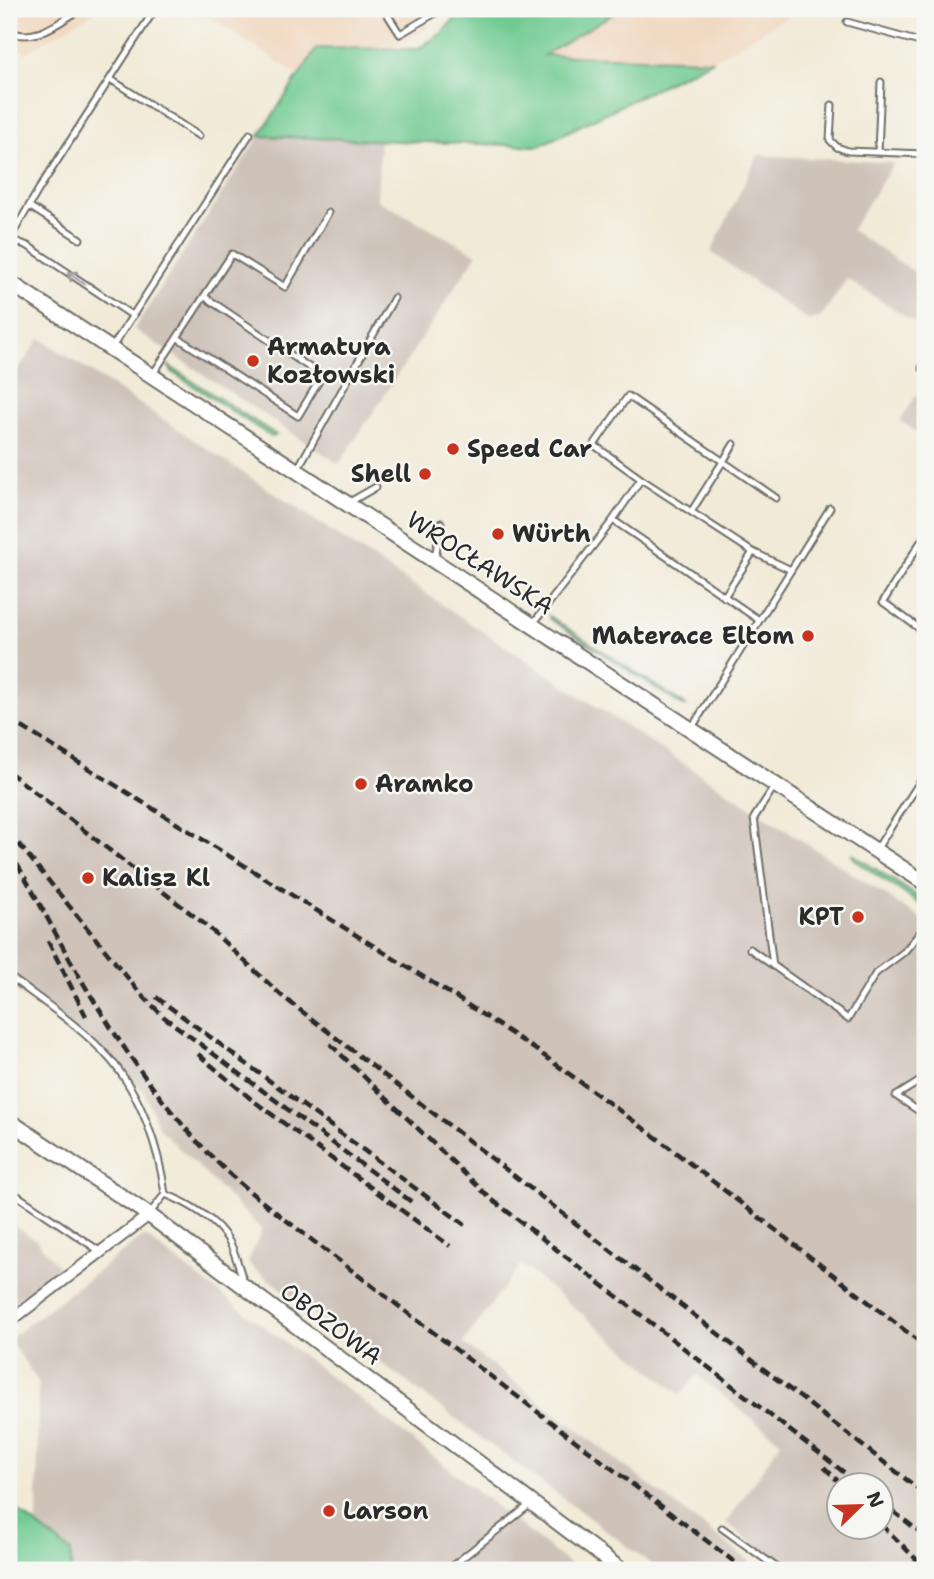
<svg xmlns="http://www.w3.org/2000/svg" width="934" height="1579" font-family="'Shantell Sans',sans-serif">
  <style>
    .built { fill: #f0d6bc }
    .industrial { fill: #cec2b9; fill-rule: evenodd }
    .green { fill: #70ca91; stroke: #4e7a5e; stroke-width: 2 }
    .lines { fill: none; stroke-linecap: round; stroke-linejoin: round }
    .service-casing { stroke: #706e67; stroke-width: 9 }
    .minor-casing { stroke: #706e67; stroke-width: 14 }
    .tertiary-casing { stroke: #706e67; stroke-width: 18 }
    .service { stroke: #fff; stroke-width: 5 }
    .minor { stroke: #fff; stroke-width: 10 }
    .tertiary { stroke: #fff; stroke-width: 14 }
    .rail { stroke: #2b2b2b; stroke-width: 4.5; stroke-dasharray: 10 5; stroke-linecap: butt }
    .oneway { stroke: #a0a0a0 }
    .poi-dot { fill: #c8321e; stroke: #f6f6f2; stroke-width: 2.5 }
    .labels { text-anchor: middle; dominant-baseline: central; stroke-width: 5; stroke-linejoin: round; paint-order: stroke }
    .poi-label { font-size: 24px; font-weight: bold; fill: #2b2b2b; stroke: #f6f6f2; text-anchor: start }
    .street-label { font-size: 24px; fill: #2b2b2b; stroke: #f6f6f2 }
  </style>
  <rect width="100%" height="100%" fill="#f6f6f2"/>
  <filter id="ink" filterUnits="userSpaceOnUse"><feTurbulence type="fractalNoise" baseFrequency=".0143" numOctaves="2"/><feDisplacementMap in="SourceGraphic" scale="14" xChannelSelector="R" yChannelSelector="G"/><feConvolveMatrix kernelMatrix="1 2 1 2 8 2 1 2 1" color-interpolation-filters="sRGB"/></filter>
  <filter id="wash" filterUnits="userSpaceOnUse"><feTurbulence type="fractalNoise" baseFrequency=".00686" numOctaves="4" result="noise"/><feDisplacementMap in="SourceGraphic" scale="28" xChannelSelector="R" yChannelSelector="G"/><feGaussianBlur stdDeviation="1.57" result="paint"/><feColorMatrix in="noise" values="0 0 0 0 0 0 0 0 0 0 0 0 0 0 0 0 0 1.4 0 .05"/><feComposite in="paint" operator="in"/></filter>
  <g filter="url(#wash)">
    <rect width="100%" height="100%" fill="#f1ead7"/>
    <!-- built -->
    <path class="built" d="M9 9H100L25 53 9 43Z
      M197 9H417L428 27 393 48 318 46 298 75Z
      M621 9H800L713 60 543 55Z"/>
    <!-- industrial -->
    <path class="industrial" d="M259 136 380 140 377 200 477 254 339 464 134 329Z
      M758 155 894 163 851 230 925 279V329L847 279 820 318 808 320 711 252Z
      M40 338 577 694 925 921V1570H788L726 1523 781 1442 697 1375 681 1395 521 1264 463 1343 761 1570H659L252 1267 248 1262 262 1230 159 1128 144 1091 9 984V383ZM839 1484H881V1526H839Z
      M925 382V437L900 421Z
      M9 1223 35 1239 60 1268 9 1307Z
      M144 1236 369 1406 577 1570H71V1552L37 1525 38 1381 9 1339Z"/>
    <!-- green -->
    <path class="green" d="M463 9H621L544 55 713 60 539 146 259 136 317 48 417 49 442 33Z
      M169 366 276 435 272 437 172 372Z
      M549 616 687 706H683L550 619Z
      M851 853 920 898 923 906 856 861Z
      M9 1504 71 1552V1570H9Z"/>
  </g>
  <g filter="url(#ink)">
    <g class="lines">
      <!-- service casing -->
      <g class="service-casing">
        <path id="service" d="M384 9 400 34 442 9
          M847 22 916 41 925 35
          M9 31C35 44 59 22 81 9
          M110 79 199 136
          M832 105 830 140 837 147 848 151 925 154
          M878 152 881 82
          M29 206 80 239
          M10 239 28 246 133 316
          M9 240 39 189 155 9
          M178 338 298 416 322 376 205 297
          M111 349 250 134
          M922 368 925 363
          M153 374 232 254 285 287 328 213
          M298 468 394 298
          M641 479 594 445 628 396 776 498
          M348 503 376 487
          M691 512 734 444
          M435 558 441 523
          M724 597 753 552
          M759 620 613 520 641 479 751 551 791 570
          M532 625 613 520
          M923 631 883 602 925 535
          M691 729 830 508
          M876 850 925 774
          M750 949 848 1019 876 973 904 952 925 927
          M773 966 754 818 774 787
          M9 976C43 1002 82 1027 110 1059 141 1095 159 1148 165 1194L150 1213
          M925 1078 896 1096 925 1115
          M9 1190 101 1252
          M165 1194C188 1203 218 1220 230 1243 236 1255 239 1268 243 1280
          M722 1528 780 1570
          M447 1570 532 1503"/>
      </g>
      <!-- minor casing -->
      <g class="minor-casing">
        <path id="minor" d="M9 1322 149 1215"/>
      </g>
      <!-- tertiary casing -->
      <g class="tertiary-casing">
        <path id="tertiary" d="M9 282 925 883
          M9 1121 149 1215 621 1570"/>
      </g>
      <!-- service -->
      <use href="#service" class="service"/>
      <!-- minor -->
      <use href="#minor" class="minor"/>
      <!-- tertiary -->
      <use href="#tertiary" class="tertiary"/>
      <!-- rail -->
      <path class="rail" d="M9 719 454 996 539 1052 657 1138 925 1346
        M9 772 207 926 282 996 925 1494
        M9 832 140 993 164 1017 413 1203
        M9 851C38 897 60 945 88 991 125 1052 167 1112 217 1162 245 1190 277 1213 308 1237L745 1570
        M48 941 86 1016
        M156 997 465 1225
        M330 1044 490 1198 859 1484
        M198 1054 251 1099 450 1246
        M824 1467 841 1484
        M881 1502 925 1536
        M881 1524 925 1568"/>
    </g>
    <!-- one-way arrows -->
    <defs><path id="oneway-shaft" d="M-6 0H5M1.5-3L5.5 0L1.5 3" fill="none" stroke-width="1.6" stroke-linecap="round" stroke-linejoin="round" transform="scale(1.75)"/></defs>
    <use class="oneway" href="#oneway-shaft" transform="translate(76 278) rotate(-146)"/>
  </g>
  <!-- markers -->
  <g class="poi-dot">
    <circle cx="253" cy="361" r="7"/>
    <circle cx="453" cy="449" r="7"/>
    <circle cx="425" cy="474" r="7"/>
    <circle cx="498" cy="534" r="7"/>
    <circle cx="808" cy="636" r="7"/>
    <circle cx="361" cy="784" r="7"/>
    <circle cx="88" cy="878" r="7"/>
    <circle cx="858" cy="917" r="7"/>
    <circle cx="329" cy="1511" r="7"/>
  </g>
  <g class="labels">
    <!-- poi labels -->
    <g class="poi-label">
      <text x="267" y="347">Armatura<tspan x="267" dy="28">Kozłowski</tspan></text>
      <text x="467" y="449">Speed Car</text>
      <text x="411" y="474" text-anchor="end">Shell</text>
      <text x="512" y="534">Würth</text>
      <text x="794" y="636" text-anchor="end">Materace Eltom</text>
      <text x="375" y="784">Aramko</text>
      <text x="102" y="878">Kalisz Kl</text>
      <text x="844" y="917" text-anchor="end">KPT</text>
      <text x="343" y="1511">Larson</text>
    </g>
    <!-- street labels -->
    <g class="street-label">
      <text transform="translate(480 563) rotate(33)">WROCŁAWSKA</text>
      <text transform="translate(331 1324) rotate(37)">OBOZOWA</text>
    </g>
  </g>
  <!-- margin -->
  <rect width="934" height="1579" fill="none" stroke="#f6f6f2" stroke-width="35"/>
  <!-- north arrow -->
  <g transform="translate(860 1506) rotate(67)"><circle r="33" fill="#f6f6f2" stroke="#a5a5a2" stroke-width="2"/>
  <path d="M0-5L12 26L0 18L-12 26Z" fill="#c8321e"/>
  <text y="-10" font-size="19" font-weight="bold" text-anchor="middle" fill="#2b2b2b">N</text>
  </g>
</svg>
